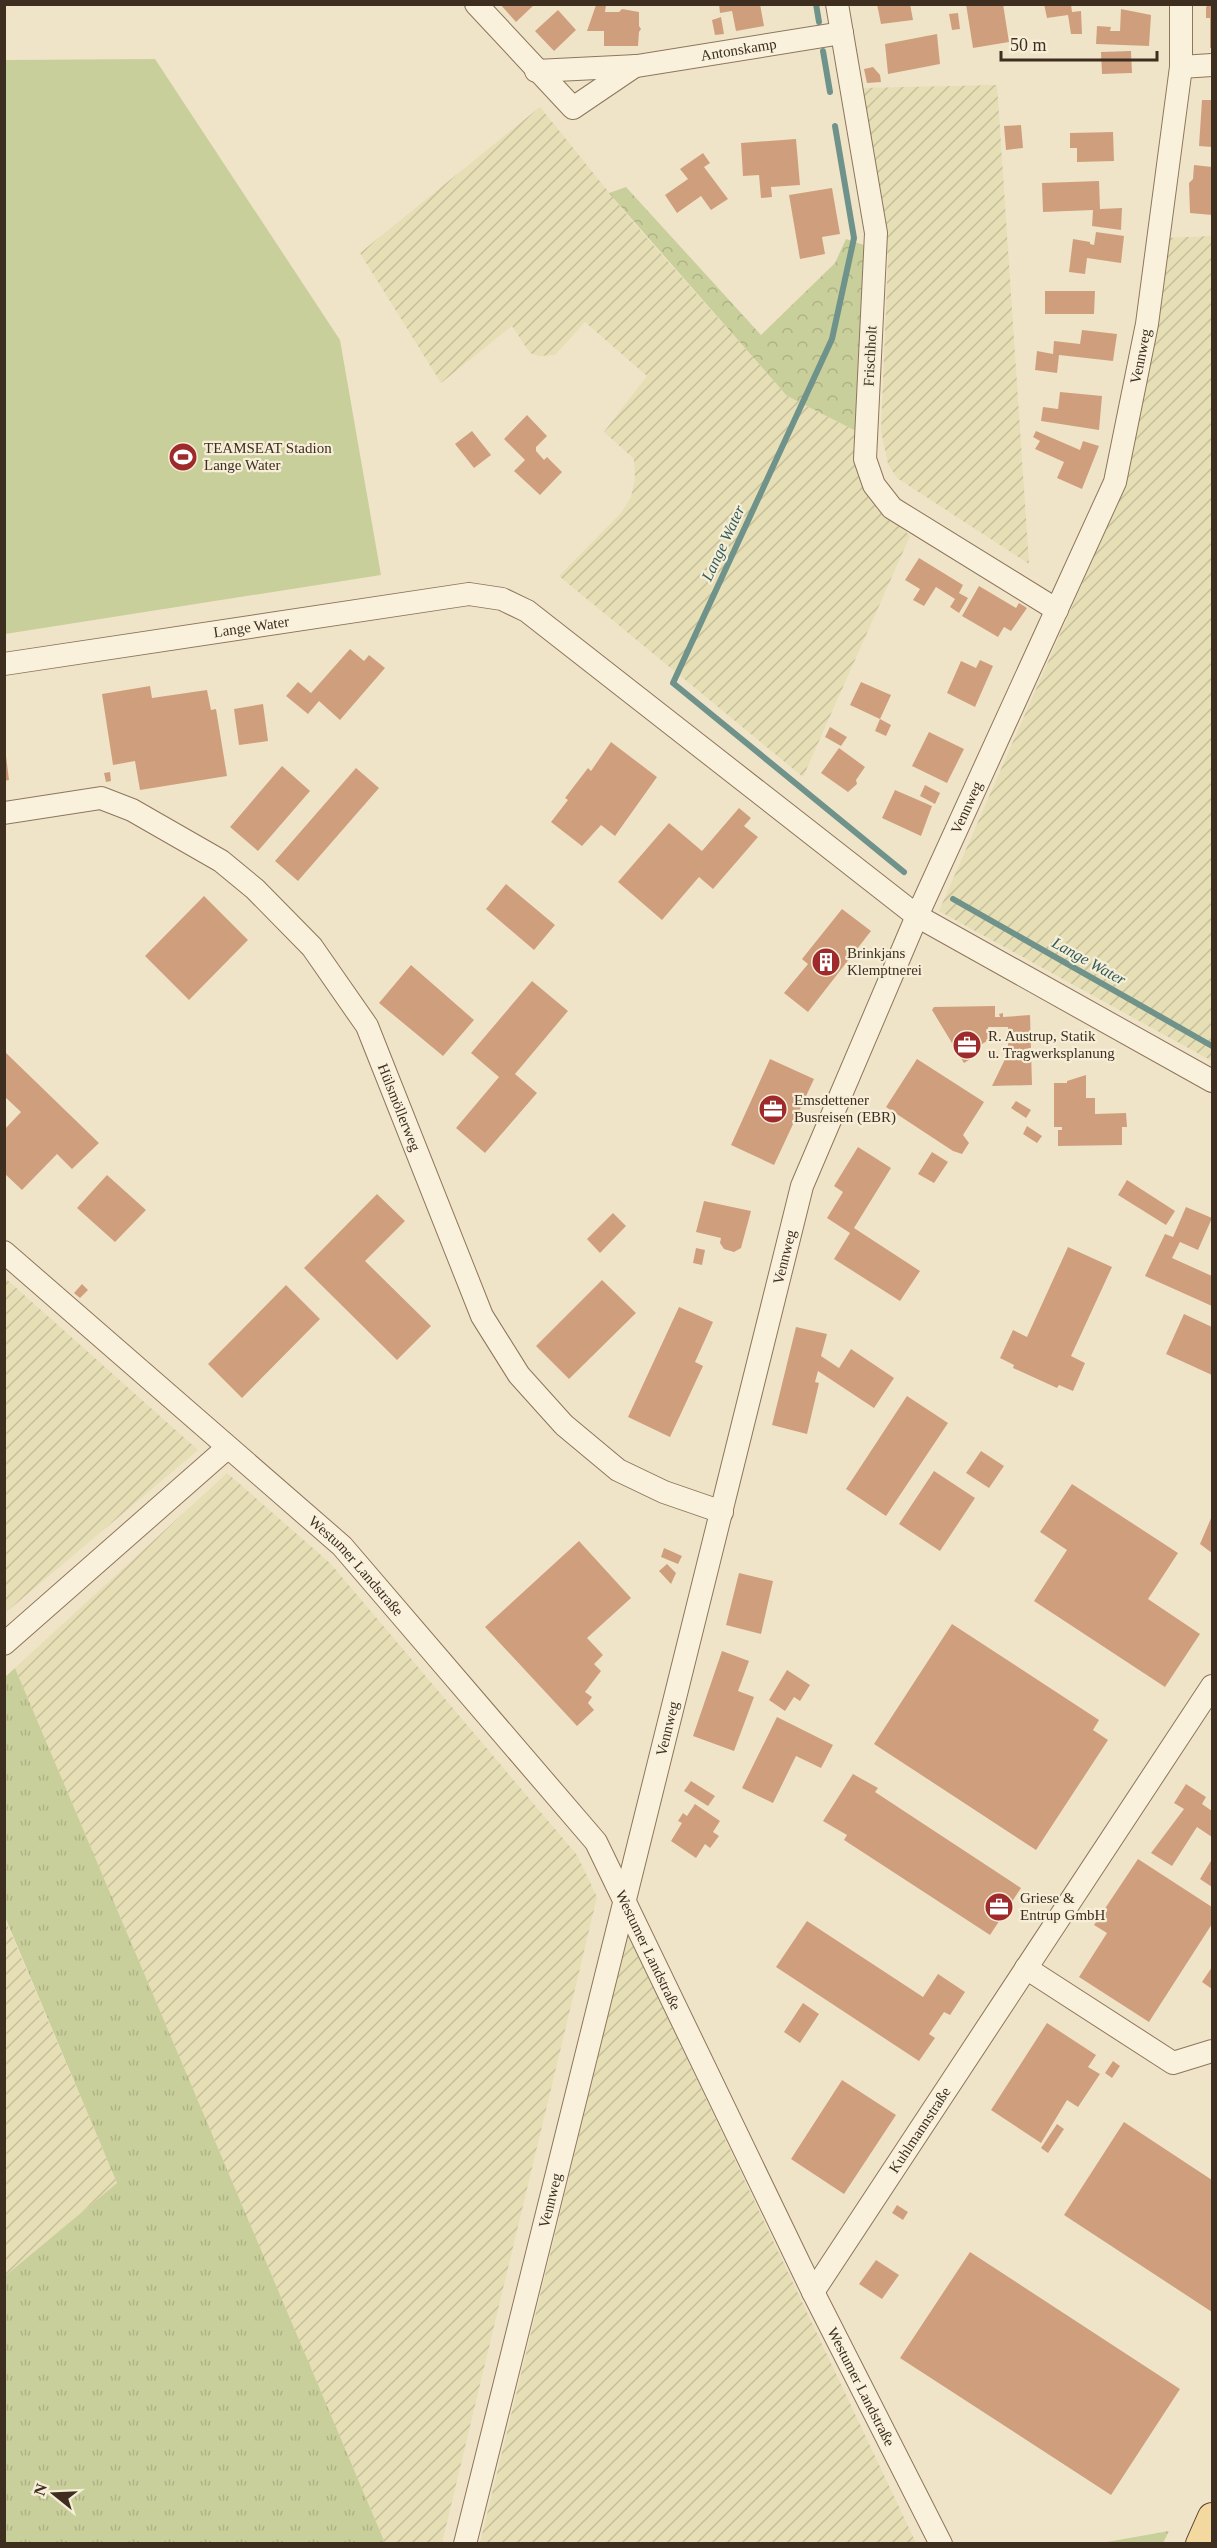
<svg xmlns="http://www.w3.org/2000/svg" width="1217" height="2548" font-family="Georgia,serif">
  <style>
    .farmland { fill: url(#farmland-furrows) }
    .grass { fill: url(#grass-tufts) }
    .forest { fill: url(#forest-crowns) }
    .pitch { fill: #c9cf9b }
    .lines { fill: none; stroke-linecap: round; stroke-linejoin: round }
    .stream { stroke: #6f938a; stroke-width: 6 }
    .building { fill: #cf9f7d }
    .minor-casing { stroke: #8d765c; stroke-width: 24 }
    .major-casing { stroke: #5b4430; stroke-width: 30 }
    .minor { stroke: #faf1dc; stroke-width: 22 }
    .major { stroke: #f3d9a0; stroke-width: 28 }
    .labels { text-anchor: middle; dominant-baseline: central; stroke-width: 4.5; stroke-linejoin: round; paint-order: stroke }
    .street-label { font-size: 15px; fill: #3d2e20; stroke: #f7eed8 }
    .poi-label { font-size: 15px; fill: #3d2e20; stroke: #f7eed8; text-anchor: start }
    .water-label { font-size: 16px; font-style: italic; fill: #2f5d5a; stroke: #f7eed8 }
  </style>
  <defs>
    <pattern id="farmland-furrows" width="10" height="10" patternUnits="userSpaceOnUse" patternTransform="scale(1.5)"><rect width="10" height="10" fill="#e6deb5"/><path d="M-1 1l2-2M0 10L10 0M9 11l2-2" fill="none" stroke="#c6bf9b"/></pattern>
    <pattern id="grass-tufts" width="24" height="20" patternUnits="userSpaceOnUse" patternTransform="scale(1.5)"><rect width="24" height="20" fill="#c9cf9b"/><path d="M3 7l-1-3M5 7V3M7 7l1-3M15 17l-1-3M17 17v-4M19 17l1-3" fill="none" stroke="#aeb285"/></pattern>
    <pattern id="forest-crowns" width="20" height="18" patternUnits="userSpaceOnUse" patternTransform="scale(1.5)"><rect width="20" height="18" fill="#c9cf9b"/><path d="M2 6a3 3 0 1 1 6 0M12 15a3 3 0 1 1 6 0" fill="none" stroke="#aeb285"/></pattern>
  </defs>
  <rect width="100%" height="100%" fill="#f0e4c8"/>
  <!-- farmland -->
  <path class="farmland" d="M997 85 1029 564 897 478 888 464 881 431 888 257 863 88Z
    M540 107 632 221 787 396 856 431 869 495 910 536 803 777 559 576 621 513 631 497 635 479 634 459 604 432 647 376 585 322 555 355 539 356 530 353 512 326 441 383 360 253Z
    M1212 236V1061L939 911 1124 488 1165 238Z
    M5 1278 198 1450 5 1613Z
    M227 1473 330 1563 577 1855 597 1897 442 2543H385L15 1668Z
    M4 1917 117 2183 5 2276H4Z
    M628 1934 916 2543H480Z"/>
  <!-- grass -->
  <path class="grass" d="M15 1668 385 2543H5V2276L117 2183 5 1917 4 1678Z"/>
  <!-- forest -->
  <path class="forest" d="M626 187 761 335 835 263 846 239 864 245 867 270 856 431 787 396 609 193Z
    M1169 2531 1163 2543H1101Z"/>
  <!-- pitch -->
  <path class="pitch" d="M155 59 340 340 381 575 5 634V60Z"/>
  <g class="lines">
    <!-- stream -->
    <path class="stream" d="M816 4 819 22
      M823 51 830 92
      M835 126 854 238 832 339 673 683 904 872
      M953 899 1212 1046"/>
  </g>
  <!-- building -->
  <path class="building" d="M500 4H535L516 22Z
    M719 4H760L764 26 736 31 732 11 720 13Z
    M877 4H910L913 20 881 24Z
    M966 4H1003L1009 42 973 48Z
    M1044 4H1071L1072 12 1081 11 1082 34H1071L1068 15 1047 18Z
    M1210 4H1212V48H1210V18H1206V7Z
    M596 5H606L605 12H619L622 9 639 12V26L641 29 639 32 638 46H604V31H587Z
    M1121 9 1151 15 1149 46 1096 44 1097 26 1111 27 1110 31H1120Z
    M558 10 576 30 554 51 535 31Z
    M958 13 960 29 952 30 949 14Z
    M721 17 724 34 715 35 712 20Z
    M937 34 940 64 888 74 885 44Z
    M1131 51 1132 73 1102 74 1101 52Z
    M873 67 880 75 881 82 867 83 864 69Z
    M1202 100H1212V147L1199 146Z
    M1021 125 1023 148 1006 150 1004 126Z
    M1113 132 1114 161 1077 162V148H1070V133Z
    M796 139 800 185 771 187 772 197 761 198 759 175 743 176 741 143Z
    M703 153 710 163 704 167 728 199 711 210 701 196 677 213 665 195 688 179 680 169Z
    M1194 165 1212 167V215L1190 213 1189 183 1193 179Z
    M1099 181 1100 209 1122 208 1121 230 1092 226 1093 210 1043 212 1042 183Z
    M832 188 840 234 822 237 825 254 800 259 789 195Z
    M1096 232 1124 236 1121 263 1087 258 1085 274 1069 272 1073 239 1090 242V244L1094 245Z
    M1045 291H1095L1094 314H1045Z
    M1082 330 1117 334 1113 361 1059 355 1057 373 1035 370 1037 351 1053 354 1054 341 1080 344Z
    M1060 392 1102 396 1099 430 1041 421 1043 407 1058 409Z
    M527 415 547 436 536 447V451L544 460 547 457 562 472 540 495 514 471 525 460 504 439Z
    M472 431 491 455 474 468 455 444Z
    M1036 431 1080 450 1083 441 1099 446 1082 489 1057 478 1064 462 1035 449 1040 441 1033 437Z
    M919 558 963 585 959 593 968 598 959 613 950 607 955 599 936 587 924 606 913 600 920 589 905 580Z
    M979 586 1016 608 1019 603 1027 608 1011 631 1004 627 998 637 962 616Z
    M350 649 364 661 369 655 385 668 340 720 319 701 308 714 286 696 298 682 311 693Z
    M980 660 993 666 975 707 947 693 961 661 976 668Z
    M861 682 891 695 880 719 850 705Z
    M150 686 152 698 207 690 211 710 216 709 227 776 140 790 135 761 113 765 102 694Z
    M263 704 268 741 239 745 234 709Z
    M880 719 891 725 886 736 875 731Z
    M830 727 847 737 841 746 825 737Z
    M929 732 964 749 947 783 912 766Z
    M611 742 657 777 615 836 601 825 582 846 551 822 568 800 565 798 588 768 591 771Z
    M839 748 865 767 856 780 857 784 848 792 821 773Z
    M6 756 9 780 4 781V757Z
    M282 766 310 791 258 851 230 827Z
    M356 768 379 788 298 881 275 861Z
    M110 772 111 781 106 782 104 773Z
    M925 785 940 793 935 804 920 796Z
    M895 790 932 806 921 836 882 818Z
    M739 808 751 818 744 826 758 837 713 889 699 877 662 920 618 882 669 823 702 851Z
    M506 884 555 925 534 950 486 909Z
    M204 896 248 940 189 1000 145 956Z
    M842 909 871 931 808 1012 784 993 808 964 802 959Z
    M411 965 474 1020 443 1056 379 1003Z
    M532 981 568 1011 515 1074 537 1093 485 1153 456 1128 499 1077 471 1053Z
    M995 1006V1017H1000L999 1014 1003 1013V1017L1030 1015 1032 1085 992 1086 1008 1053V1027H988L989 1040 973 1049 977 1055 964 1063 932 1010 934 1007Z
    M4 1051 99 1143 72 1169 57 1154 22 1190 4 1173V1130L21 1112 4 1096Z
    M770 1059 814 1079 774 1165 731 1145Z
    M917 1059 984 1102 963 1135 969 1143 962 1154 953 1151 886 1107Z
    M1086 1075V1098H1095V1114L1126 1113 1127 1127H1122V1145L1058 1146V1130H1062V1127H1054V1083H1067V1081Z
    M1016 1101 1031 1110 1026 1118 1011 1108Z
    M1027 1126 1042 1136 1037 1143 1023 1134Z
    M858 1147 891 1168 854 1228 920 1271 900 1301 834 1259 850 1233 827 1218 843 1192 834 1186Z
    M932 1152 948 1162 934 1183 918 1174Z
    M107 1175 146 1210 115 1242 77 1208Z
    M1127 1180 1175 1211 1166 1225 1118 1195Z
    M377 1194 405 1221 365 1261 431 1326 397 1360 304 1268Z
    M704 1201 751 1211 741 1248 734 1252 724 1249 720 1243 721 1238 696 1232Z
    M1186 1207 1212 1218 1198 1250 1180 1242 1172 1258 1212 1276V1306L1145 1276 1165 1234 1173 1237Z
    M613 1213 626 1226 600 1253 587 1239Z
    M1068 1247 1112 1267 1071 1356 1085 1363 1073 1391 1059 1385 1057 1388 1013 1368 1014 1365 1000 1358 1013 1330 1027 1337Z
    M696 1248 705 1250 702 1265 693 1263Z
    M602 1280 636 1313 569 1379 536 1346Z
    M82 1284 88 1290 80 1298 74 1293Z
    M286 1285 320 1319 242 1398 208 1364Z
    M679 1307 713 1322 695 1362 703 1366 670 1437 628 1417Z
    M1184 1314 1212 1327V1375L1166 1354Z
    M796 1327 827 1334 821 1356 839 1368 851 1349 894 1378 874 1408 818 1371 815 1382 819 1383 807 1434 772 1425Z
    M907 1396 948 1423 886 1516 846 1489Z
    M981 1451 1004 1466 989 1488 966 1473Z
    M934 1471 975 1498 940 1551 899 1524Z
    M1072 1484 1178 1553 1148 1599 1200 1634 1165 1687 1034 1601 1067 1550 1040 1532Z
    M1212 1516V1553L1200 1544Z
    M579 1541 631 1598 587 1638 603 1655 594 1664 601 1671 585 1692 592 1697 588 1703 594 1710 577 1726 485 1627Z
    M664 1548 682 1556 678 1564 661 1557Z
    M667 1564 676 1573 671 1584 659 1571Z
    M739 1573 773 1581 761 1634 726 1625Z
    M952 1624 1099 1720 1093 1730 1108 1740 1036 1850 874 1744Z
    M722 1651 749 1661 738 1691 754 1697 734 1751 693 1736Z
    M787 1670 810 1685 800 1701 794 1697 785 1711 769 1700Z
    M777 1717 833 1745 821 1768 796 1756 773 1803 742 1788Z
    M853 1774 878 1788 875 1792 1021 1888 990 1935 844 1840 847 1835 823 1821Z
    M691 1781 715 1796 708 1806 684 1791Z
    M1186 1784 1206 1797 1202 1804 1212 1811V1837L1197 1827 1172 1866 1151 1853 1184 1809 1174 1803Z
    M695 1804 720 1821 713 1832 719 1836 710 1848 705 1844 696 1858 671 1841 682 1823 678 1821 683 1813 687 1816Z
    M1138 1859 1212 1907V1924L1149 2022 1079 1977 1107 1933 1094 1925Z
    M1212 1859V1887L1200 1879Z
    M807 1921 923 1997 938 1974 965 1992 950 2015 944 2012 929 2034 935 2038 919 2061 776 1967Z
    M1212 1967V1989L1202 1982Z
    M803 2003 819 2014 800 2043 784 2032Z
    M1047 2023 1096 2055 1088 2067 1100 2074 1078 2107 1067 2100 1041 2143 991 2110Z
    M1113 2061 1120 2066 1112 2078 1105 2073Z
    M842 2080 896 2115 844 2194 791 2159Z
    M1124 2122 1212 2180V2312L1064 2215Z
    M1057 2124 1064 2129 1048 2153 1041 2148Z
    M897 2205 908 2212 903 2220 892 2213Z
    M970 2252 1180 2389 1111 2495 900 2358Z
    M876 2260 899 2275 882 2299 859 2284Z"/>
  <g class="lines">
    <!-- minor casing -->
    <g class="minor-casing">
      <g id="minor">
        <path d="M476 4 573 108 635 66"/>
        <path d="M837 4 876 233 865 459 874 485 892 508 1057 610"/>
        <path d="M1181 67 1212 65"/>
        <path id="s1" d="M536 71 637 66 842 33"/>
        <path id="s2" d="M4 664 469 594 502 599 527 611 917 916 1212 1081"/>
        <path id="s3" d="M4 813 101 798 132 810 221 861 255 889 312 947 367 1026 482 1316 519 1375 564 1425 618 1470 664 1492 722 1512"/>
        <path id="s4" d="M4 1252 342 1546 596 1842 813 2292 941 2544"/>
        <path d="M4 1644 227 1448"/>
        <path d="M1026 1968 1173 2063 1212 2051"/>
        <path id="s5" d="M813 2292 1212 1686"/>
        <path id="s6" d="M465 2544 802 1186 917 916 1115 482 1147 324 1181 67V4"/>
      </g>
    </g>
    <!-- major casing -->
    <g class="major-casing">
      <path id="major" d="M1200 2544 1212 2517"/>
    </g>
    <!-- minor -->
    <use href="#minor" class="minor"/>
    <!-- major -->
    <use href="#major" class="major"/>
  </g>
  <!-- icons -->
  <defs>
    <g id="stadium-disc" transform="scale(1.5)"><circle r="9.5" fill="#9e2a2b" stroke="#f7eed8"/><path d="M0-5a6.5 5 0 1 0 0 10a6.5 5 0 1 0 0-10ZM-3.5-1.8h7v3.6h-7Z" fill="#fff"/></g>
    <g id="building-disc" transform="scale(1.5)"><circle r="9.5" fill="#9e2a2b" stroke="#f7eed8"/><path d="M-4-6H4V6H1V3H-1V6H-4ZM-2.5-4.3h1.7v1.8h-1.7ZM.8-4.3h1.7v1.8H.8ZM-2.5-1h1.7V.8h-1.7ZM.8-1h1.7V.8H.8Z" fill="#fff"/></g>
    <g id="office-disc" transform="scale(1.5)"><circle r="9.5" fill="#9e2a2b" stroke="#f7eed8"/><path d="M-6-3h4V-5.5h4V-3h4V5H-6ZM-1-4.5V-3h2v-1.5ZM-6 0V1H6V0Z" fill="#fff"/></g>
  </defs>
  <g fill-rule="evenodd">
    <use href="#stadium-disc" x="183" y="457"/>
    <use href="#building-disc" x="826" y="962"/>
    <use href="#office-disc" x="967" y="1045"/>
    <use href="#office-disc" x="773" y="1109"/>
    <use href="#office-disc" x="999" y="1907"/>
  </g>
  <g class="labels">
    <!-- street labels -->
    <g class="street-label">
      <text stroke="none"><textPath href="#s1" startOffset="204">Antonskamp</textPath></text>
      <text transform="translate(870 356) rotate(-87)">Frischholt</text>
      <text stroke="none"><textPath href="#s6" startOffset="2298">Vennweg</textPath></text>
      <text stroke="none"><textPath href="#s2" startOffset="250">Lange Water</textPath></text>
      <text stroke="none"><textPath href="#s6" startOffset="1812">Vennweg</textPath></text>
      <text stroke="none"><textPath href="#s3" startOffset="543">Hülsmöllerweg</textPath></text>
      <text stroke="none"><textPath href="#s6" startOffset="1326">Vennweg</textPath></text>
      <text stroke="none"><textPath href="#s4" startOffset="472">Westumer Landstraße</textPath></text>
      <text stroke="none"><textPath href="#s6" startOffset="840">Vennweg</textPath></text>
      <text stroke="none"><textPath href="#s4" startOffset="958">Westumer Landstraße</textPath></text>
      <text stroke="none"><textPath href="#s5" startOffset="194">Kuhlmannstraße</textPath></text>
      <text stroke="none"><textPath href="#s6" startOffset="354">Vennweg</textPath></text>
      <text stroke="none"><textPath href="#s4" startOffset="1444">Westumer Landstraße</textPath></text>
    </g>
    <!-- poi labels -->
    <g class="poi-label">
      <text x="204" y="448">TEAMSEAT Stadion<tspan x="204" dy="17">Lange Water</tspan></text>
      <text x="847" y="953">Brinkjans<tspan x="847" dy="17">Klemptnerei</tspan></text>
      <text x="988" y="1036">R. Austrup, Statik<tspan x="988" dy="17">u. Tragwerksplanung</tspan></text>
      <text x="794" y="1100">Emsdettener<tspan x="794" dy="17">Busreisen (EBR)</tspan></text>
      <text x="1020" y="1898">Griese &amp;<tspan x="1020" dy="17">Entrup GmbH</tspan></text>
    </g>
    <!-- water labels -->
    <g class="water-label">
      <text transform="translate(723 543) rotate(-65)">Lange Water</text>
      <text transform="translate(1089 961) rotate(29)">Lange Water</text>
    </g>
  </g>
  <!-- border -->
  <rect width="1217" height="2548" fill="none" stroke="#3d2e20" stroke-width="12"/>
  <!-- north arrow -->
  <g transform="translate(54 2494) rotate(288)" stroke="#f7eed8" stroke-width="4.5" paint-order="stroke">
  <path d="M0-4.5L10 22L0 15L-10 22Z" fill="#3d2e20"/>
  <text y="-9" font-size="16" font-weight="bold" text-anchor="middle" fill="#3d2e20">N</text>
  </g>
  <!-- scale -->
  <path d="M1001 51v9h156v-9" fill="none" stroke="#3d2e20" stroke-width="3"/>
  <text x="1010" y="51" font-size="18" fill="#3d2e20" stroke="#f7eed8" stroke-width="4.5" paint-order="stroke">50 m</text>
</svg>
